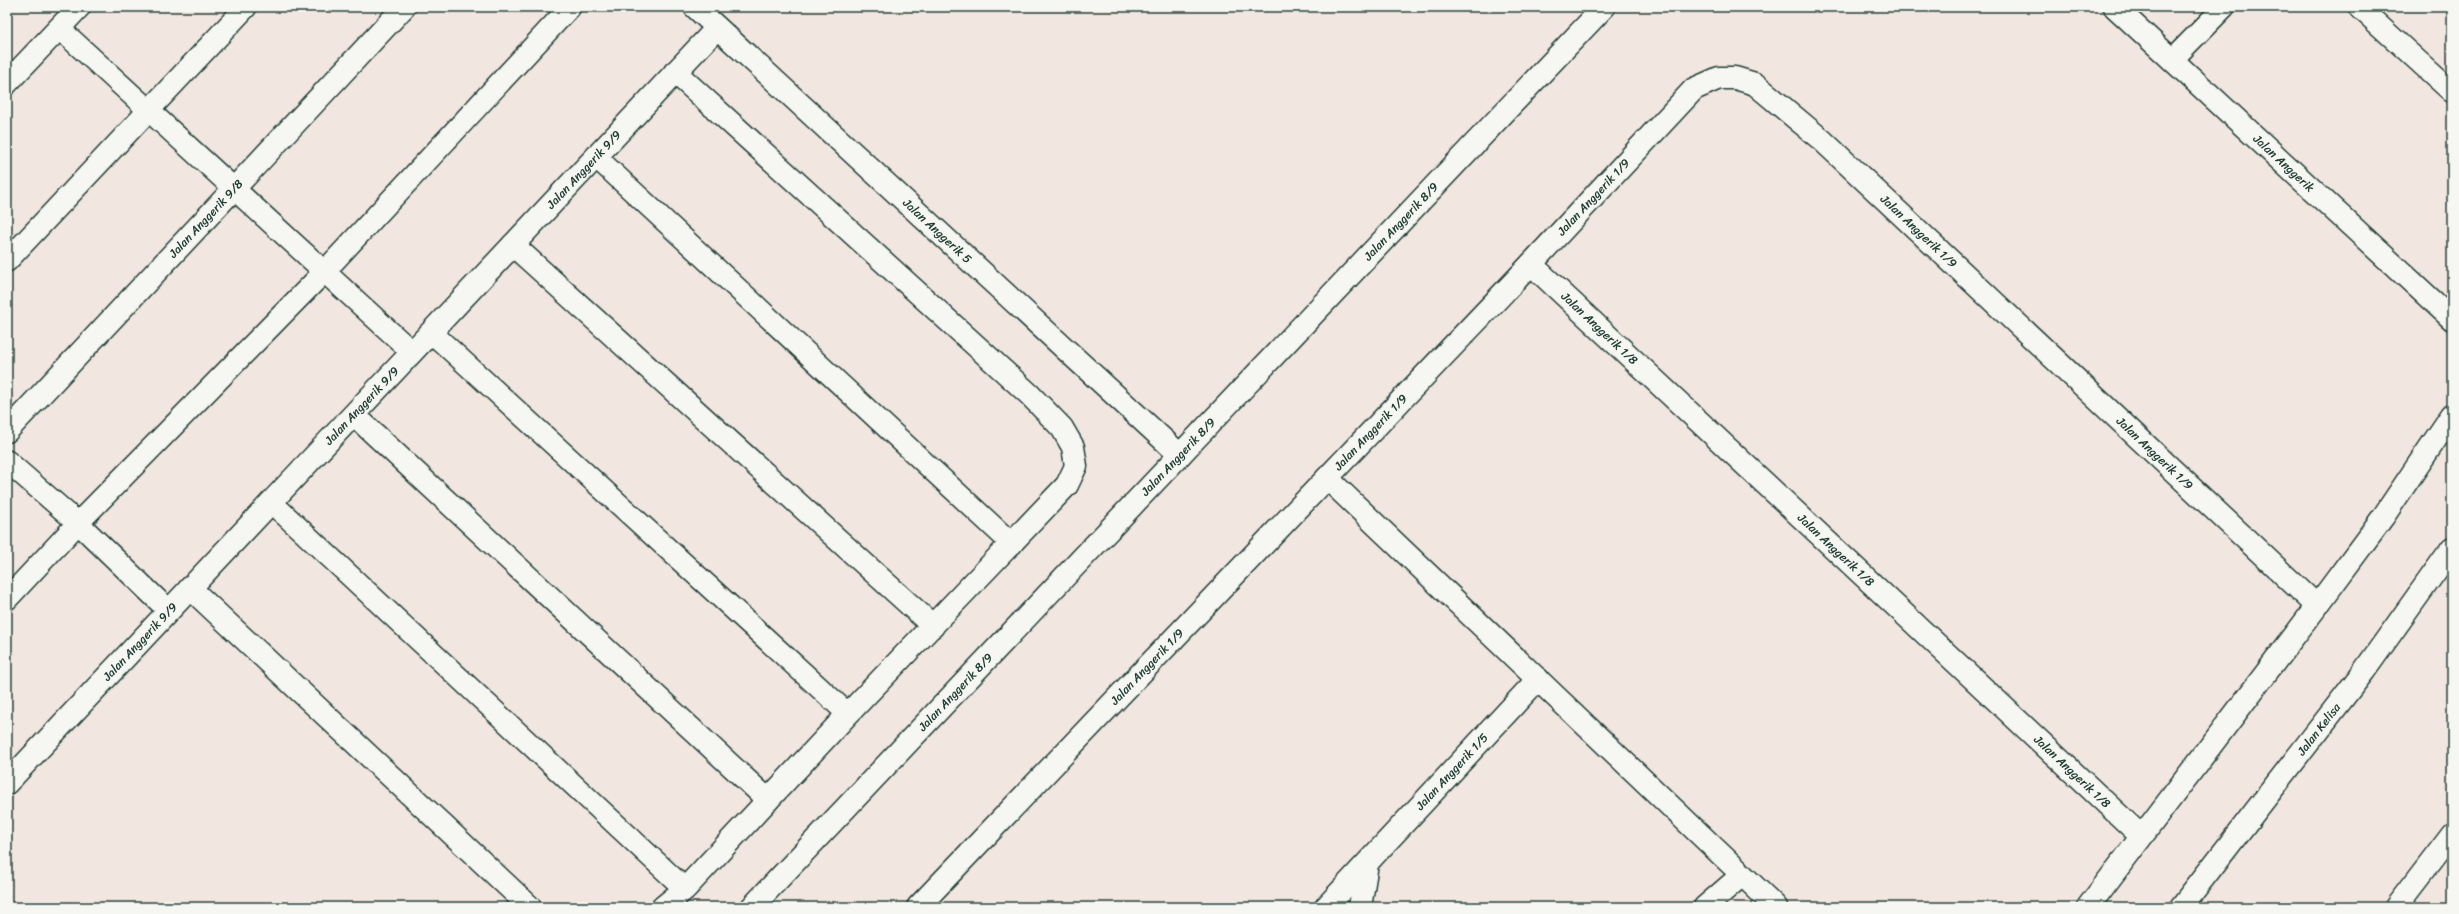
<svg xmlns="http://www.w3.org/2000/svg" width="2459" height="914" font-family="Sriracha,sans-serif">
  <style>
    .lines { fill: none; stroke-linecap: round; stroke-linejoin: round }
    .service-casing { stroke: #1f3d34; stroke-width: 24 }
    .minor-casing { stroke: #1f3d34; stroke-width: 25 }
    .secondary-casing { stroke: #1f3d34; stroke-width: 25 }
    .service { stroke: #f6f6f2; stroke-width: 21 }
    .minor { stroke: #f6f6f2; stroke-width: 22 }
    .secondary { stroke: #f6f6f2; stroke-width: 22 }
    .labels { text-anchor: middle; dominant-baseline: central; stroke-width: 3.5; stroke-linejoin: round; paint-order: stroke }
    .street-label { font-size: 12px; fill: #1f3d34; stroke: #f6f6f2 }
  </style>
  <rect width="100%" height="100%" fill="#f2e6e1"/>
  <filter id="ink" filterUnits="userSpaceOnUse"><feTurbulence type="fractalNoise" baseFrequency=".025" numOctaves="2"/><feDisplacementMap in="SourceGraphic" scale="8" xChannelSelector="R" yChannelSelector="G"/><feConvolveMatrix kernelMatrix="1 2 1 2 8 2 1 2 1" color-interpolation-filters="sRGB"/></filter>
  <g filter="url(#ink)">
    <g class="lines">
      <!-- service casing -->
      <g class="service-casing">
        <path id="service" d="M2359 7 2452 92
          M59 28 412 352
          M2172 60 2224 7
          M596 157 1012 544
          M7 261 246 7
          M431 332 848 714
          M7 461 78 523 169 611
          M271 502 685 889
          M7 599 78 523 323 273 570 7"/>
      </g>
      <!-- minor casing -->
      <g class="minor-casing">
        <g id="minor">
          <path id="s1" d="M695 7 1180 455"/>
          <path id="s2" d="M2115 7 2452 319"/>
          <path d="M7 83 79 7"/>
          <path d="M513 245 933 626"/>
          <path id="s3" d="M1531 264 2141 836"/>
          <path d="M354 415 768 800"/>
          <path id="s4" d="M7 431 404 7"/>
          <path d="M1327 478 1776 907"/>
          <path d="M190 588 530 907"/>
          <path id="s5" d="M7 783 717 28"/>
          <path d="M663 907 685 889 848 714 1067 485 1076 466 1073 447 1062 428 1029 394 675 72"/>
          <path id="s6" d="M752 907 1604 7"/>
          <path id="s7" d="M918 907 1531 264 1694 89 1719 78H1735L1755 84 1823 141 2317 606"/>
          <path id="s8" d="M1326 907 1538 679"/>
          <path d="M1360 907 1367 864"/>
          <path d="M1705 907 1742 875"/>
          <path d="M2088 907 2317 606 2383 517 2452 415"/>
          <path d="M2396 907 2452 834"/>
        </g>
      </g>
      <!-- secondary casing -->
      <g class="secondary-casing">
        <g id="secondary">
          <path id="s9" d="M2181 907 2364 671 2452 548"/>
        </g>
      </g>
      <!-- service -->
      <use href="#service" class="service"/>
      <!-- minor -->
      <use href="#minor" class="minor"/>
      <!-- secondary -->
      <use href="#secondary" class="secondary"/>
    </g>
  </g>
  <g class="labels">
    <!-- street labels -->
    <g class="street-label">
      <text stroke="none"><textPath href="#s2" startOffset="230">Jalan Anggerik</textPath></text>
      <text stroke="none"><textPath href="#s5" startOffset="842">Jalan Anggerik 9/9</textPath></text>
      <text stroke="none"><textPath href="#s7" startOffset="980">Jalan Anggerik 1/9</textPath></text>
      <text stroke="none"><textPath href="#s4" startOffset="291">Jalan Anggerik 9/8</textPath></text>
      <text stroke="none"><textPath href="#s6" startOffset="944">Jalan Anggerik 8/9</textPath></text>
      <text stroke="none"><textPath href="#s1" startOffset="330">Jalan Anggerik 5</textPath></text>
      <text stroke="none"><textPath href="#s7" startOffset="1412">Jalan Anggerik 1/9</textPath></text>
      <text stroke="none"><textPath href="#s3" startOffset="94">Jalan Anggerik 1/8</textPath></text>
      <text stroke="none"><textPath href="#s5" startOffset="518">Jalan Anggerik 9/9</textPath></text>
      <text stroke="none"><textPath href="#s7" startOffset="656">Jalan Anggerik 1/9</textPath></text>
      <text stroke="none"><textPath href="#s7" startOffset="1736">Jalan Anggerik 1/9</textPath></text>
      <text stroke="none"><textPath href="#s6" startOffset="620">Jalan Anggerik 8/9</textPath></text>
      <text stroke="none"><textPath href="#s3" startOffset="418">Jalan Anggerik 1/8</textPath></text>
      <text stroke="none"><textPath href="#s5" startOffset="194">Jalan Anggerik 9/9</textPath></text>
      <text stroke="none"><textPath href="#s7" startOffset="332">Jalan Anggerik 1/9</textPath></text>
      <text stroke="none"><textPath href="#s6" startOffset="296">Jalan Anggerik 8/9</textPath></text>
      <text stroke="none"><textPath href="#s9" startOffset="225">Jalan Kelisa</textPath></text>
      <text stroke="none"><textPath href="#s8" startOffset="185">Jalan Anggerik 1/5</textPath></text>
      <text stroke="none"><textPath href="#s3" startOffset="742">Jalan Anggerik 1/8</textPath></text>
    </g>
  </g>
  <!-- margin -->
  <rect width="2459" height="914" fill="none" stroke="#f6f6f2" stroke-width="24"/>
  <rect x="12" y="12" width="2435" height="890" fill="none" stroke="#1f3d34" stroke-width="1.5" filter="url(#ink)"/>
</svg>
